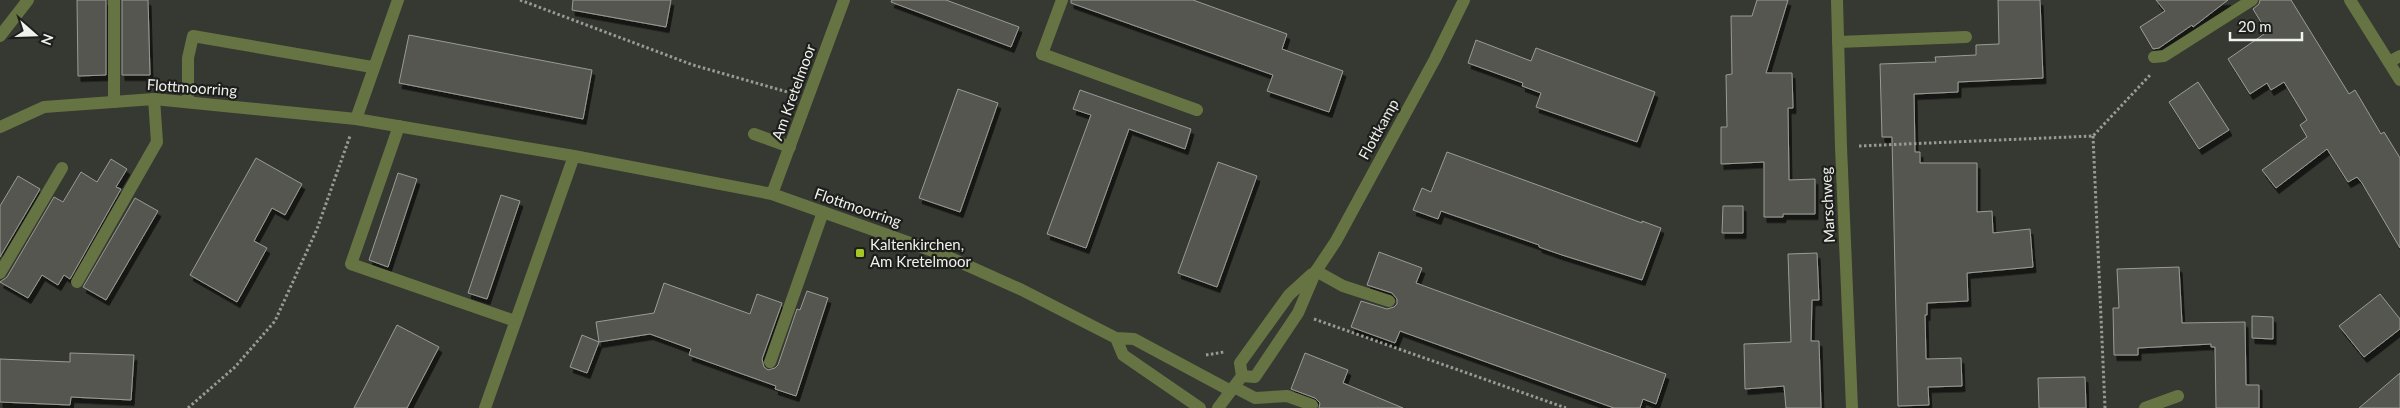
<svg xmlns="http://www.w3.org/2000/svg" width="2400" height="408" font-family="Lato,sans-serif">
  <style>
    .building { fill: #54564f; stroke: #999c94; filter: url(#shadow) }
    .lines { fill: none; stroke-linecap: round; stroke-linejoin: round }
    .path { stroke: #989a94; stroke-width: 3; stroke-dasharray: 2.5 2.5; stroke-linecap: butt }
    .service { stroke: #667443; stroke-width: 12 }
    .minor { stroke: #667443; stroke-width: 12 }
    .tertiary { stroke: #667443; stroke-width: 12 }
    .poi-dot { fill: #a5c823; stroke: #1e1f1c; stroke-width: 2 }
    .labels { text-anchor: middle; dominant-baseline: central; stroke-width: 4.5; stroke-linejoin: round; paint-order: stroke }
    .street-label { font-size: 15px; fill: #f0f2ed; stroke: #1e1f1c }
    .poi-label { font-size: 15px; fill: #f0f2ed; stroke: #1e1f1c; text-anchor: start }
  </style>
  <defs>
    <filter id="shadow"><feDropShadow dx="3" dy="5.5" stdDeviation="0" flood-color="#0009"/></filter>
  </defs>
  <rect width="100%" height="100%" fill="#363832"/>
  <!-- building -->
  <path class="building" d="M77 0H106V75L78 76Z
    M122 0H148L150 75H122Z
    M573 0H671L666 27 572 10Z
    M892 0H946L1019 27 1011 47 891 2Z
    M1071 0H1193L1287 34 1282 49 1343 71 1329 112 1267 91 1273 75 1071 3Z
    M1757 0H1788L1766 73H1792L1793 108H1788L1789 180 1815 179V214H1783V217H1764V162L1721 164V127H1727L1726 75 1732 74 1731 16H1752Z
    M1998 0H2040L2043 78 1958 82V92L1914 94 1915 152H1920V163H1977V212L1992 211 1993 233 2030 229 2033 267 1967 273 1968 301 1927 303V315H1925L1926 359 1961 358 1962 386 1928 387 1929 405 1898 406 1892 137H1882L1880 64 1936 62 1935 57 1976 55V45L1999 44Z
    M2156 0H2228L2193 27 2192 25 2159 48 2153 49 2140 27 2165 11Z
    M2260 0H2291L2349 94 2355 90 2381 134 2384 132 2400 158V248L2362 183 2357 177 2348 182 2327 149 2276 188 2262 170 2307 137 2300 125 2307 120 2284 82 2271 90 2267 83 2250 94 2228 59 2267 32 2253 9 2259 4Z
    M409 35 592 70 583 119 399 83Z
    M1476 40 1531 61 1536 48 1655 92 1637 142 1536 107 1541 93 1522 86 1523 83 1468 63Z
    M2198 82 2229 130 2199 149 2169 102Z
    M958 89 998 103 960 212 919 198Z
    M1080 90 1191 129 1185 149 1129 129 1086 248 1047 234 1091 115 1073 109Z
    M1447 152 1642 223V221L1661 228 1642 280 1562 255 1539 247V245L1441 211 1438 219 1413 210 1422 188 1431 192Z
    M256 158 302 184 285 215 272 208 254 241 267 248 237 302 190 275Z
    M111 159 127 169 116 187 121 189 70 279 64 275 58 285 42 275 28 298 0 282 7 277 54 197 63 202 81 172 97 182Z
    M1218 162 1257 176 1217 287 1178 273Z
    M398 173 417 179 388 267 369 260Z
    M18 176 40 189 0 257V206Z
    M501 195 520 201 487 299 468 293Z
    M135 198 158 211 106 300 83 287Z
    M1723 206H1743V233H1722Z
    M1379 252 1422 268 1416 283 1666 374 1656 404 1643 399 1640 408H1614L1400 331 1395 343 1351 327 1361 301 1387 309 1394 307 1397 304V299L1392 293 1367 285Z
    M1817 253 1819 300H1812L1811 341H1819L1821 408H1786L1784 386 1745 389 1744 344 1791 342 1788 254Z
    M2179 267 2182 323 2245 322 2246 385H2259V408H2216L2215 347H2211V344L2138 348V355H2114L2113 308H2119L2117 269Z
    M664 283 750 314 757 294 782 303 762 359 764 367 768 370 775 368 778 365 797 309 800 310 807 291 828 298 796 396 775 389 776 386 689 355 691 349 650 334 599 342 596 322 654 313Z
    M2380 294 2400 319V329L2364 357 2339 326Z
    M2252 316 2273 317V339L2252 338Z
    M397 325 439 347 407 408H354Z
    M582 335 599 342 587 373 570 367Z
    M70 353 134 355 131 400 71 397 70 405 0 402V359L70 362Z
    M1305 353 1348 370 1343 383 1403 408H1319L1320 403 1315 398 1291 389Z
    M2400 373V408H2359Z
    M2085 377 2086 408H2039L2038 378Z"/>
  <g class="lines">
    <!-- path -->
    <path class="path" d="M520 0 693 65 791 93
      M2093 136 2105 408
      M1859 146 2093 136 2151 74
      M1314 319 1566 408
      M1206 355 1224 352
      M188 408 235 367 275 321 317 229 350 136"/>
    <!-- service -->
    <path class="service" d="M114 0V102
      M0 36 28 0
      M1838 42 1966 37
      M1042 54 1197 110
      M2154 57 2164 56 2252 0
      M188 101V58L193 36 372 67
      M356 119 398 0
      M399 126 351 264 515 321
      M754 134 790 147
      M1316 271 1343 286 1389 301
      M0 273 62 168
      M77 282 157 142 154 99
      M770 362 823 212
      M1234 387 1255 398 1287 396 1312 405"/>
    <!-- minor -->
    <path class="minor" d="M1837 0 1841 147 1852 408
      M1042 54 1062 0
      M2389 62 2400 56
      M0 127 44 107 154 99 356 119 574 156 772 194 944 255 1022 290 1116 338 1134 339 1231 391
      M772 194 844 0
      M1116 338 1123 355 1200 408
      M485 408 574 156
      M2145 408 2178 396"/>
    <!-- tertiary -->
    <path class="tertiary" d="M2350 0 2400 80
      M1242 376 1255 377 1298 313 1316 271 1336 241 1435 59 1464 0
      M1218 408 1242 376 1240 363 1289 295 1312 274"/>
  </g>
  <!-- markers -->
  <rect class="poi-dot" x="855" y="248" width="10" height="10" rx="2.5"/>
  <g class="labels">
    <!-- street labels -->
    <g class="street-label">
      <text transform="translate(192 87) rotate(4)">Flottmoorring</text>
      <text transform="translate(793 92) rotate(-70)">Am Kretelmoor</text>
      <text transform="translate(1378 129) rotate(-61)">Flottkamp</text>
      <text transform="translate(1827 205) rotate(-93)">Marschweg</text>
      <text transform="translate(858 207) rotate(19)">Flottmoorring</text>
    </g>
    <!-- poi labels -->
    <g class="poi-label">
      <text x="870" y="244">Kaltenkirchen,<tspan x="870" dy="17">Am Kretelmoor</tspan></text>
    </g>
  </g>
  <!-- north arrow -->
  <g transform="translate(35 35) rotate(110)" stroke="#1e1f1c" stroke-width="4" paint-order="stroke">
  <path d="M0-4L9 19L0 12L-9 19Z" fill="#f0f2ed"/>
  <text y="-8" font-size="14" font-weight="bold" text-anchor="middle" fill="#f0f2ed">N</text>
  </g>
  <!-- scale -->
  <path d="M2230 32v8h72v-8" fill="none" stroke="#f0f2ed" stroke-width="2.5"/>
  <text x="2238" y="32" font-size="15" fill="#f0f2ed" stroke="#1e1f1c" stroke-width="4" paint-order="stroke">20 m</text>
</svg>
